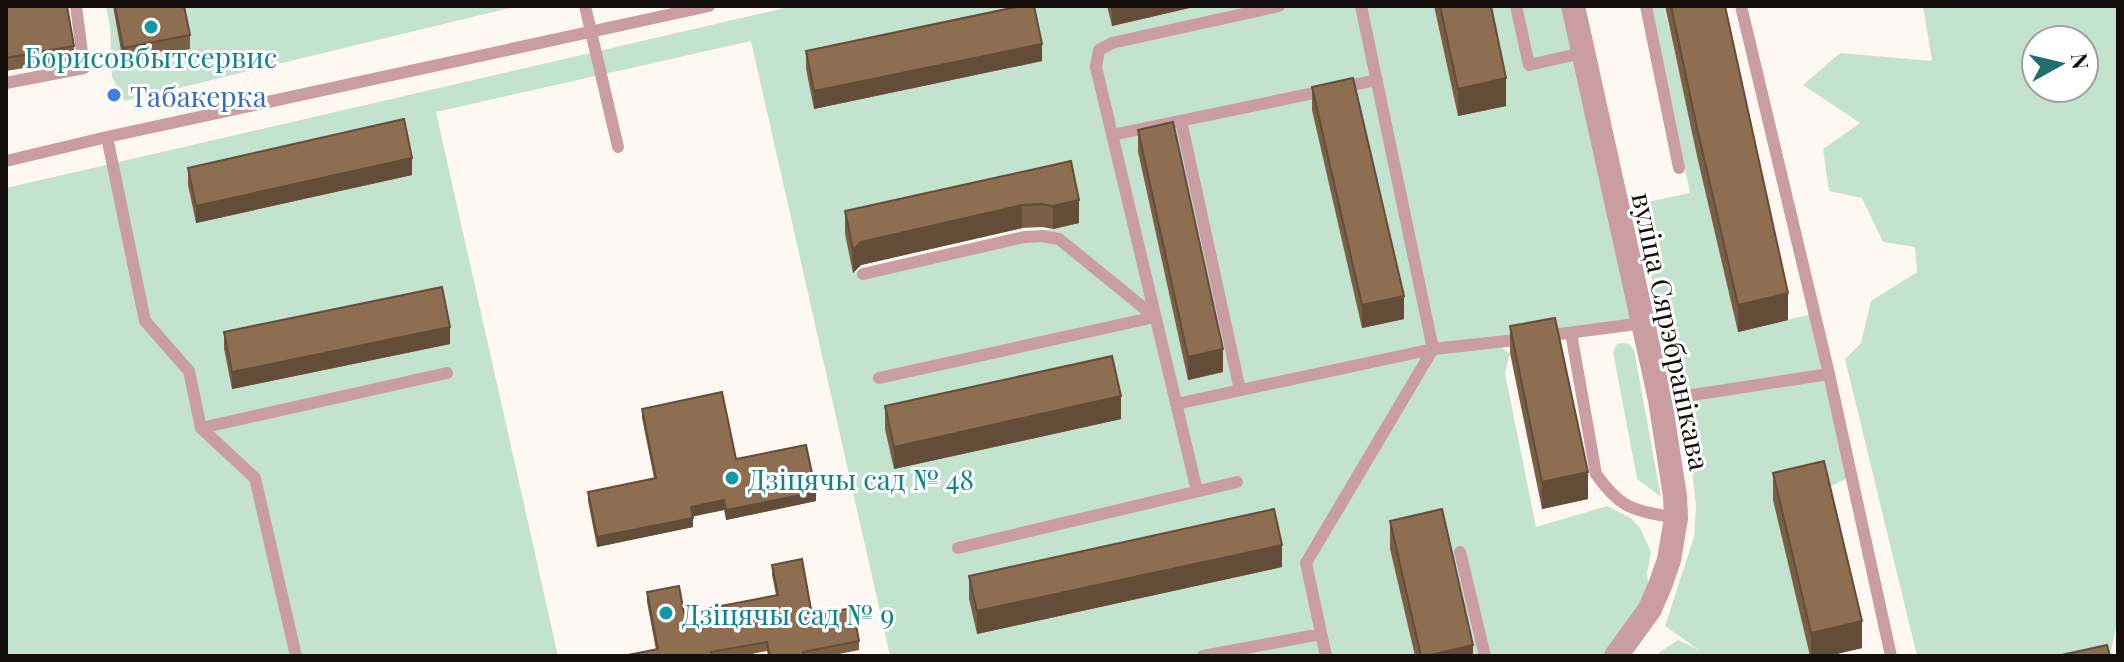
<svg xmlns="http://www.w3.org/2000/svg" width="2124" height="662" font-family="'Playfair Display',serif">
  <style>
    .green { fill: #c4e3ce; fill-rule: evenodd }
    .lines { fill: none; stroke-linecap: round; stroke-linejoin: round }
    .service { stroke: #c99da2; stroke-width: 12 }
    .minor { stroke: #c99da2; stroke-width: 24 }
    .wall { fill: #795f46 }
    .shaded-wall { fill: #634d39 }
    .building { fill: #8d6e51; stroke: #634d39; stroke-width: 2 }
    .culture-dot { fill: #0f9aa8; stroke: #fff; stroke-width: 3 }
    .shop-dot { fill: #3f7fe0; stroke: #fff; stroke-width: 3 }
    .labels { text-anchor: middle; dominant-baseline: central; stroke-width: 6; stroke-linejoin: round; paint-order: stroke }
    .culture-label { font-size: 28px; fill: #0d838f; stroke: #fff; text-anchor: start }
    .shop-label { font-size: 28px; fill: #366cbe; stroke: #fff; text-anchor: start }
    .street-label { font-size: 28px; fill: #130e09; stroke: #fff }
  </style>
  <rect width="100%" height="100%" fill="#fff8f2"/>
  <!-- green -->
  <path class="green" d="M106 6H518L125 101 112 77 110 28Z
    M793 6H1107L1112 26 1198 6H1434L1458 116 1506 105 1485 6H1573L1644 323 1494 343 1510 353 1505 373 1536 527 1607 506 1631 518 1640 528 1651 552 1647 573 1650 609 1615 656H1469L1390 549 1415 656H890L751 41 436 112 558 656H6V188ZM1041 61 815 109 806 69V68ZM1138 153 1223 372 1188 379ZM1079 223 854 272 845 234ZM450 344 233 389 224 350 225 349ZM1282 567 978 634 969 599Z
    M1652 6H1664L1738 332 1815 313 1852 476 1825 489 1810 656H1657L1661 651 1678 640 1699 650 1665 626 1694 537 1696 507 1690 452 1674 398 1638 204 1690 193Z
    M1923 6H2118V617L2110 656H1917L1845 359 1861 343 1871 301 1917 272 1915 247 1883 242 1862 198 1829 191 1823 149 1860 123 1803 85 1840 53 1932 61ZM2036 40H2084V88H2036Z
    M1622 343 1629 344 1634 350 1661 497 1637 479 1613 352 1617 344Z"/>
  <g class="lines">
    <!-- service -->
    <path class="service" d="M585 6 618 147
      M1516 6 1529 65 1582 53
      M1646 6 1679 168
      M6 83 84 68 76 6
      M1181 121 1240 390
      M1112 135 1377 80
      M107 137 145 321 189 371 201 428 447 373
      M6 161 107 137 709 6
      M863 274 1024 237 1042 236 1059 239 1155 317
      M1571 333 1596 474C1622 511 1635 510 1676 518
      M1544 336 1644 323
      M1829 374 1891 656
      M879 378 1155 317
      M1660 400 1829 374 1741 6
      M1176 404 1433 349 1361 6
      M201 428 255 478 296 656
      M1197 491 1096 67 1099 50 1112 43 1279 6
      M958 548 1237 482
      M1460 552 1485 656
      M1203 656 1321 634
      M1326 656 1306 563 1433 349 1525 339"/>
    <!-- minor -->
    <path class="minor" d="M1573 6 1660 400 1675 496 1676 518 1669 560 1661 583 1650 609 1616 656"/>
  </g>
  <!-- wall -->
  <path class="wall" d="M6 6 74 46V60L6 71Z
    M113 6H184L190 35V49L123 62Z
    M1107 6H1198L1112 26Z
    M1434 6H1491L1506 106 1458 116Z
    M1665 6H1725L1788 320 1738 332 1697 156Z
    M806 51 1042 61 814 109 806 69Z
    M1312 87 1404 319 1362 328 1312 110Z
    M1138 130 1223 372 1188 380 1138 152Z
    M1071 161 1079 223 1053 229 1042 227 1022 228 861 265 853 273 845 234V211Z
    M188 168 412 175 196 223 188 185Z
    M1510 326 1588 499 1542 509 1510 353Z
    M224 332 450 344 232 389 224 349Z
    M885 406 1121 419 894 469 885 429Z
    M642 409 736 459 816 501 726 520 724 510 692 516 693 527 597 547 588 501V492L654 478 642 418Z
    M1773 473 1862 648 1828 656H1810L1773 500Z
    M1390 521 1473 656H1415L1390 549Z
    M772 565 812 615 859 641V650L829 656H768L767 651 742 656H623L656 650 647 602V592L684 613 776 595 772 575Z
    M1282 567 977 634 969 599V576Z"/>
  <!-- shaded-wall -->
  <path class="shaded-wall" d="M1125 6H1198L1112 26V9Z
    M1042 44V61L814 109V91Z
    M1506 78V106L1458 116V89Z
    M412 158V175L196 223V206Z
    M1079 200V223L1053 229V206Z
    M1022 205V228L861 265 853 273V250L861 242Z
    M1788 293V320L1738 332V305Z
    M1404 296V319L1362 328V305Z
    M450 327V344L232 389V372Z
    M1223 349V372L1188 380V357Z
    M1121 396V419L894 469V447Z
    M1588 472V499L1542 509V482Z
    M816 492V501L726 520V510Z
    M724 500V510L691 517V507Z
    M693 518V527L597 547V537Z
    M1282 545V567L977 634V611Z
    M1862 621V648L1828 656H1811V633Z
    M1473 645V656H1426Z"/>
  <!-- building -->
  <path class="building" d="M6 6H67L74 46 6 58Z
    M115 6H184L190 35 123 48Z
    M1021 6H1034L1042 44 814 91 806 51Z
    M1111 6H1125L1112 9Z
    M1440 6H1491L1506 78 1458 89Z
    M1671 6H1725L1788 293 1738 305 1697 128Z
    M1353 78 1404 296 1362 305 1312 87Z
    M404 119 412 158 196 206 188 168Z
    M1173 122 1223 349 1188 357 1138 130Z
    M1071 161 1079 200 1053 206 1042 204 1022 205 861 242 853 250 845 211Z
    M442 287 450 327 232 372 224 332Z
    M1555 318 1588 472 1542 482 1510 326Z
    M1112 356 1121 396 894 447 885 406Z
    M722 392 736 459 806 445 816 492 726 510 724 500 691 507 693 518 597 537 588 492 656 478 642 409Z
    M1824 461 1862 621 1811 633 1773 473Z
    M1274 509 1282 545 977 611 969 576Z
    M1442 509 1473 645 1426 656H1421L1390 521Z
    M802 559 812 615 853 608 859 641 803 652 804 656H770L767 642 711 652 712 656H623L658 649 647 592 679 586 684 613 778 595 772 565Z
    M2107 645 2110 656H2057Z"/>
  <!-- markers -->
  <g class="culture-dot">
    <circle cx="151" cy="27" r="8"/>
    <circle cx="732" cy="478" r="8"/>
    <circle cx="666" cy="613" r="8"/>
  </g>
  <circle class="shop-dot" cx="114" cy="95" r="8"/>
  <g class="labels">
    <!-- culture labels -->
    <g class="culture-label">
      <text x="151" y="56" text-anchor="middle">Борисовбытсервис</text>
      <text x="748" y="478">Дзіцячы сад № 48</text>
      <text x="682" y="613">Дзіцячы сад № 9</text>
    </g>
    <!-- shop labels -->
    <g class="shop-label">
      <text x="130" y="95">Табакерка</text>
    </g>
    <!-- street labels -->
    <g class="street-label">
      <text transform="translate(1672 331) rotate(78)">вуліца Сярэбранікава</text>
    </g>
  </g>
  <!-- border -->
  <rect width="2124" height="662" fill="none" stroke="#130e09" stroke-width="16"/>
  <!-- north arrow -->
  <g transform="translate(2060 64) rotate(82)"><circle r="38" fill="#ffffff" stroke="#a19f9d" stroke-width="2"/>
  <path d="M0-6L14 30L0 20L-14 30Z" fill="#236e6c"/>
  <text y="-12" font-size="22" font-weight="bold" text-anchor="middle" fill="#130e09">N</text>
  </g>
</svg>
